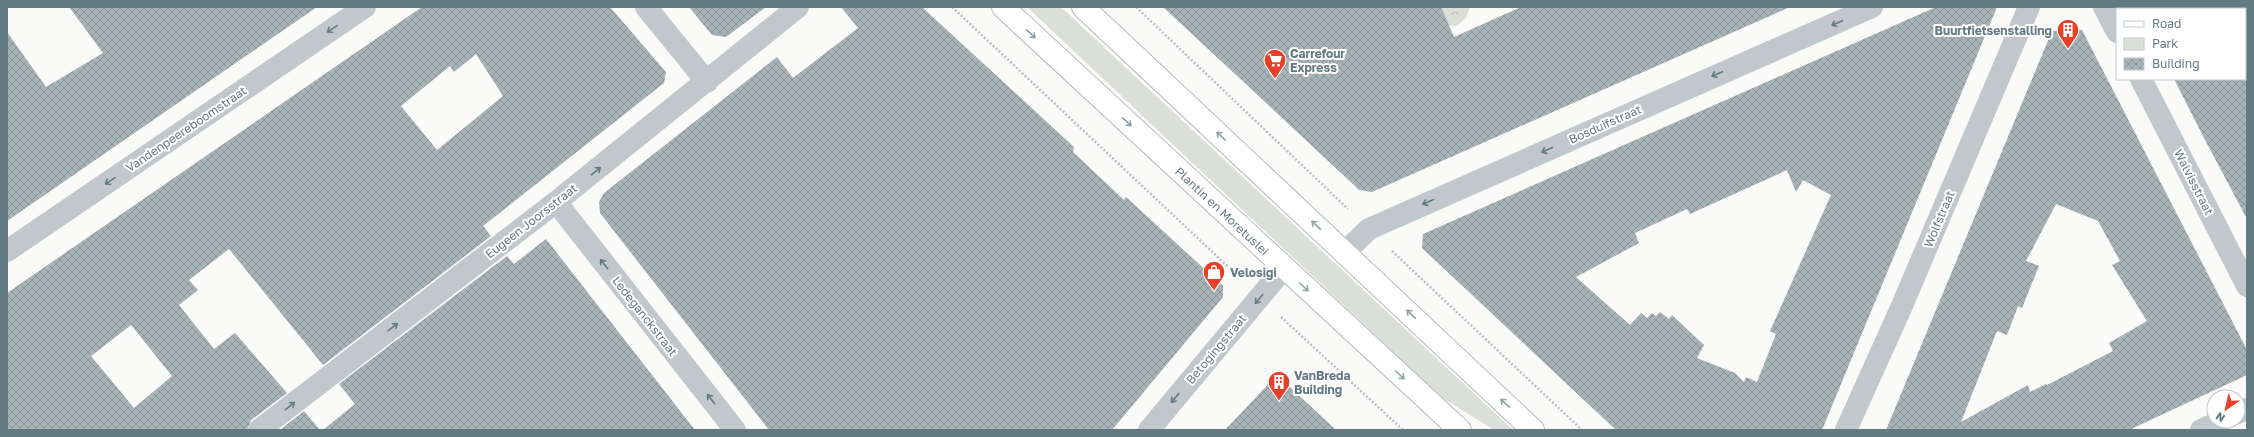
<svg xmlns="http://www.w3.org/2000/svg" width="2254" height="437" font-family="'Golos Text',sans-serif">
  <style>
    .green { fill: #dbdfd7 }
    .forest { fill: url(#forest-crowns) }
    .building { fill: url(#building-cross-hatch); fill-rule: evenodd }
    .lines { fill: none; stroke-linecap: round; stroke-linejoin: round }
    .major-casing { stroke: #b4bbbe; stroke-width: 24 }
    .path { stroke: #bbc0c2; stroke-width: 2.5; stroke-dasharray: 2 2; stroke-linecap: butt }
    .minor { stroke: #c1c7ca; stroke-width: 22 }
    .major { stroke: #fff; stroke-width: 22 }
    .oneway { stroke: #647a83 }
    .oneway2 { stroke: #92a2a8 }
    .labels { text-anchor: middle; dominant-baseline: central; stroke-width: 4; stroke-linejoin: round; paint-order: stroke }
    .poi-label { font-size: 12px; font-weight: bold; fill: #647a83; stroke: #fff; text-anchor: start }
    .street-label { font-size: 12px; fill: #647a83; stroke: #fff }
  </style>
  <defs>
    <pattern id="forest-crowns" width="20" height="18" patternUnits="userSpaceOnUse"><rect width="20" height="18" fill="#dbdfd7"/><path d="M2 6a3 3 0 1 1 6 0M12 15a3 3 0 1 1 6 0" fill="none" stroke="#b5bab4"/></pattern>
    <pattern id="building-cross-hatch" width="8" height="8" patternUnits="userSpaceOnUse"><rect width="8" height="8" fill="#a7b3b7"/><path d="M0 0l8 8M0 8l8-8" fill="none" stroke="#8c979a"/></pattern>
  </defs>
  <rect width="100%" height="100%" fill="#fafaf8"/>
  <!-- green -->
  <path class="green" d="M1027 7H1061L1513 430H1494L1441 397Z"/>
  <!-- forest -->
  <path class="forest" d="M1434 7H1470L1466 18 1457 26 1444 25Z"/>
  <!-- building -->
  <path class="building" d="M69 7H317L7 221V32L46 87 103 53Z
    M422 7H610L666 72 664 83 483 226 491 236 323 365 229 249 189 280 198 290 179 305 214 349 235 333 287 393 251 420 247 430H7V293ZM476 54 503 96 437 150 401 106 450 66 454 72ZM131 325 172 376 134 408 91 356Z
    M689 7H766L726 37 712 35Z
    M841 7H922L1074 147 1073 152 1124 200 1126 197 1223 286V297L1112 430H769L600 213 599 202 604 193 777 57 793 78 858 28Z
    M1163 7H1441L1454 37 1521 7H1790L1372 192 1359 190 1355 186Z
    M1936 7H1997L1822 430H1616L1422 248 1423 234ZM1787 170 1796 192 1803 180 1831 195 1770 331 1776 334 1757 382 1746 377 1744 382 1735 373 1697 358 1704 345 1672 315 1669 319 1660 312 1656 316 1652 313 1647 318 1641 313 1630 325 1576 277 1639 243 1635 233 1687 209 1690 214Z
    M2082 30 2247 350V375L2129 430H1886L2052 31ZM2056 204 2098 221 2120 261 2112 265 2147 321 2109 343 2113 351 2047 385 2046 384 2030 392 2028 385 1961 422 1997 331 2007 335 2018 306 2022 308 2039 266 2026 261Z
    M2174 79H2247V219L2204 138Z
    M546 239 695 430H323L355 404 339 384 507 256 514 264Z
    M1277 375 1336 430H1225Z
    M304 411 320 430H280Z"/>
  <g class="lines">
    <!-- major casing -->
    <g class="major-casing">
      <path id="major" d="M1003 7 1460 430
        M1083 7 1533 430"/>
    </g>
    <!-- path -->
    <path class="path" d="M952 7 1240 278
      M1136 7 1348 209
      M1392 251 1582 430
      M1281 317 1403 430"/>
    <!-- minor -->
    <path class="minor" d="M646 7 707 82
      M2104 7 2117 32
      M2141 79 2247 286
      M556 202 735 430
      M7 251 365 7
      M1345 252 1369 229 1872 7
      M2238 413 2247 409
      M259 430 556 202 798 7
      M1149 430 1284 268
      M1846 430 1901 308 2029 7
      M2201 430 2221 421"/>
    <!-- major -->
    <use href="#major" class="major"/>
  </g>
  <!-- one-way arrows -->
  <defs><path id="oneway-shaft" d="M-6 0H5M1.5-3L5.5 0L1.5 3" fill="none" stroke-width="1.6" stroke-linecap="round" stroke-linejoin="round"/></defs>
  <g class="oneway">
    <use href="#oneway-shaft" transform="translate(1837 23) rotate(157)"/>
    <use href="#oneway-shaft" transform="translate(332 29) rotate(146)"/>
    <use href="#oneway-shaft" transform="translate(1717 74) rotate(157)"/>
    <use href="#oneway-shaft" transform="translate(1547 150) rotate(156)"/>
    <use href="#oneway-shaft" transform="translate(596 171) rotate(-39)"/>
    <use href="#oneway-shaft" transform="translate(110 181) rotate(146)"/>
    <use href="#oneway-shaft" transform="translate(1428 202) rotate(156)"/>
    <use href="#oneway-shaft" transform="translate(604 264) rotate(-128)"/>
    <use href="#oneway-shaft" transform="translate(1259 299) rotate(130)"/>
    <use href="#oneway-shaft" transform="translate(393 327) rotate(-38)"/>
    <use href="#oneway-shaft" transform="translate(1175 398) rotate(130)"/>
    <use href="#oneway-shaft" transform="translate(711 399) rotate(-128)"/>
    <use href="#oneway-shaft" transform="translate(290 406) rotate(-38)"/>
  </g>
  <g class="oneway2">
    <use href="#oneway-shaft" transform="translate(1031 34) rotate(43)"/>
    <use href="#oneway-shaft" transform="translate(1127 122) rotate(43)"/>
    <use href="#oneway-shaft" transform="translate(1221 136) rotate(-137)"/>
    <use href="#oneway-shaft" transform="translate(1316 225) rotate(-137)"/>
    <use href="#oneway-shaft" transform="translate(1304 287) rotate(42)"/>
    <use href="#oneway-shaft" transform="translate(1411 314) rotate(-137)"/>
    <use href="#oneway-shaft" transform="translate(1400 375) rotate(42)"/>
    <use href="#oneway-shaft" transform="translate(1505 403) rotate(-137)"/>
  </g>
  <!-- icons -->
  <defs>
    <g id="building-pin" transform="scale(1.15)"><path d="M0 17L-7.5 6A9.5 9.5 0 1 1 7.5 6Z" fill="#e83f29" stroke="#fff"/><path d="M-4-6H4V6H1V3H-1V6H-4ZM-2.5-4.3h1.7v1.8h-1.7ZM.8-4.3h1.7v1.8H.8ZM-2.5-1h1.7V.8h-1.7ZM.8-1h1.7V.8H.8Z" fill="#fff"/></g>
    <g id="supermarket-pin" transform="scale(1.15)"><path d="M0 17L-7.5 6A9.5 9.5 0 1 1 7.5 6Z" fill="#e83f29" stroke="#fff"/><path d="M-6-5.5h2.5l.6 2H6L4.5 2H-2.5L-4.4-4H-6ZM-1.5 3.2a1.3 1.3 0 1 0 .1 0ZM3 3.2a1.3 1.3 0 1 0 .1 0Z" fill="#fff"/></g>
    <g id="shop-pin" transform="scale(1.15)"><path d="M0 17L-7.5 6A9.5 9.5 0 1 1 7.5 6Z" fill="#e83f29" stroke="#fff"/><path d="M-5-2.5h2.3a2.7 3.5 0 0 1 5.4 0H5L5.5 6h-11ZM-1.5-2.5h3a1.5 2.3 0 0 0-3 0Z" fill="#fff"/></g>
  </defs>
  <g fill-rule="evenodd">
    <use href="#building-pin" x="2068" y="30"/>
    <use href="#supermarket-pin" x="1275" y="60"/>
    <use href="#shop-pin" x="1214" y="272"/>
    <use href="#building-pin" x="1279" y="382"/>
  </g>
  <g class="labels">
    <!-- poi labels -->
    <g class="poi-label">
      <text x="2052" y="30" text-anchor="end">Buurtfietsenstalling</text>
      <text x="1290" y="53">Carrefour<tspan x="1290" dy="14">Express</tspan></text>
      <text x="1230" y="272">Velosigi</text>
      <text x="1294" y="375">VanBreda<tspan x="1294" dy="14">Building</tspan></text>
    </g>
    <!-- street labels -->
    <g class="street-label">
      <text transform="translate(1605 124) rotate(-24)">Bosduifstraat</text>
      <text transform="translate(186 129) rotate(-34)">Vandenpeereboomstraat</text>
      <text transform="translate(2194 182) rotate(63)">Walvisstraat</text>
      <text transform="translate(1222 211) rotate(43)">Plantin en Moretuslei</text>
      <text transform="translate(1939 219) rotate(-67)">Wolfstraat</text>
      <text transform="translate(531 221) rotate(-38)">Eugeen Joorsstraat</text>
      <text transform="translate(645 316) rotate(52)">Ledeganckstraat</text>
      <text transform="translate(1216 349) rotate(-50)">Betogingstraat</text>
    </g>
  </g>
  <!-- border -->
  <rect width="2254" height="437" fill="none" stroke="#647a83" stroke-width="16"/>
  <!-- legend -->
  <rect x="2116" y="8" width="130" height="72" fill="#ffffff" stroke="#c1cacd"/>
  <rect x="2124" y="21" width="20" height="6" fill="#ffffff" stroke="#c1cacd"/>
  <text x="2152" y="28" font-size="12" fill="#647a83">Road</text>
  <rect x="2124" y="38" width="20" height="12" fill="#dbdfd7" stroke="#c1cacd"/>
  <text x="2152" y="48" font-size="12" fill="#647a83">Park</text>
  <rect x="2124" y="58" width="20" height="12" fill="url(#building-cross-hatch)" stroke="#c1cacd"/>
  <text x="2152" y="68" font-size="12" fill="#647a83">Building</text>
  <!-- north arrow -->
  <g transform="translate(2226 409) rotate(214)"><circle r="19" fill="#ffffff" stroke="#c1cacd"/>
  <path d="M0-3L7 15L0 10L-7 15Z" fill="#e83f29"/>
  <text y="-6" font-size="11" font-weight="bold" text-anchor="middle" fill="#647a83">N</text>
  </g>
</svg>
